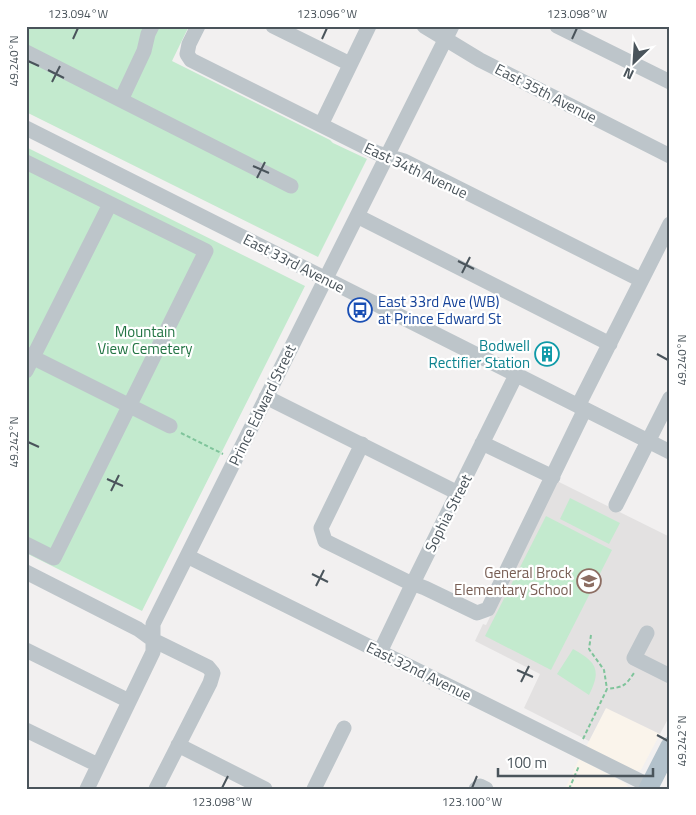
<svg xmlns="http://www.w3.org/2000/svg" width="696" height="815" font-family="'Titillium Web',sans-serif">
  <style>
    .commercial { fill: #faf4eb }
    .education { fill: #e3e1e1 }
    .green { fill: #c3eace }
    .lines { fill: none; stroke-linecap: round; stroke-linejoin: round }
    .path { stroke: #7fc49b; stroke-width: 2; stroke-dasharray: 4 2.5; stroke-linecap: butt }
    .minor { stroke: #bdc5ca; stroke-width: 15 }
    .major { stroke: #b2c1cb; stroke-width: 19 }
    .ticks { fill: none; stroke: #4a545b; stroke-width: 2 }
    .labels { text-anchor: middle; dominant-baseline: central; stroke-width: 4.5; stroke-linejoin: round; paint-order: stroke }
    .street-label { font-size: 15px; fill: #4a545b; stroke: #fff }
    .transit-label { font-size: 15px; fill: #164399; stroke: #fff; text-anchor: start }
    .park-label { font-size: 15px; fill: #227443; stroke: #fff }
    .culture-label { font-size: 15px; fill: #0d838f; stroke: #fff; text-anchor: end }
    .education-label { font-size: 15px; fill: #785e54; stroke: #fff; text-anchor: end }
    .neatline { fill: none; stroke: #4a545b; stroke-width: 2 }
    .ticks-label { font-size: 12px; text-anchor: middle; fill: #4a545b }
  </style>
  <rect width="100%" height="100%" fill="#f2f0f0"/>
  <!-- commercial -->
  <path class="commercial" d="M606 707 660 734 641 770 634 771 586 747Z
    M579 759 625 783 630 789H565Z"/>
  <!-- education -->
  <path class="education" d="M557 481 670 537V715L660 734 606 708 589 741 524 708 540 674 475 641 483 624 486 625Z"/>
  <!-- green -->
  <path class="green" d="M26 26H189L172 61 330 140 333 143 367 159 318 257 26 112Z
    M26 147 305 286 142 611 26 553Z
    M570 498 620 523 609 544 560 519Z
    M546 516 612 550 551 670 485 636Z
    M573 649C596 662 602 669 589 695L557 674Z"/>
  <g class="lines">
    <!-- path -->
    <path class="path" d="M181 433 223 454
      M591 635 589 649 604 670 607 689
      M583 739 607 689C624 687 625 686 634 673
      M569 789 579 766"/>
    <!-- minor -->
    <path class="minor" d="M198 26 189 44 187 54 191 60 377 153 404 161 641 280
      M273 26 350 64
      M424 26 480 60 670 156
      M557 26 670 82
      M26 52 291 186
      M121 100 144 51 148 34 152 26
      M321 125 369 26
      M26 128 670 452
      M26 162 206 251 54 558 26 544
      M357 216 610 344
      M26 354 170 426
      M26 371 110 204
      M266 397 458 493
      M578 406 670 224
      M482 443 553 477
      M362 444 321 528 325 541 406 581 425 588 477 613 488 609 585 409
      M616 505 670 398
      M187 556 650 786
      M26 572 138 629 153 640 208 667 213 673 210 683 156 789
      M647 633 634 658 670 676
      M26 650 129 701
      M380 652 413 583 516 375
      M26 730 98 765
      M178 745 265 789
      M87 789 153 652V624L452 26
      M314 789 344 728
      M476 789 480 786 486 789"/>
    <!-- major -->
    <path class="major" d="M648 789 670 746"/>
  </g>
  <!-- ticks -->
  <path class="ticks" d="M73 39 78 28M322 39 327 28M572 39 577 28M28 61 39 66M48 70 64 78M52 82 60 66M253 166 269 173M257 178 265 162M458 261 474 269M462 273 470 257M657 354 668 360M28 442 39 447M107 479 123 486M111 491 119 475M312 574 328 582M316 586 324 570M517 670 533 677M521 682 529 666M657 735 668 741M222 788 228 776M472 788 477 776"/>
  <!-- icons -->
  <defs>
    <g id="bus-ring" transform="scale(1.25)"><circle r="9.5" fill="#fff" stroke="#1a4fb4" stroke-width="1.5"/><path d="M-5-6H5V4H4V6H2V4H-2V6H-4V4H-5ZM-3.5-4V0h7V-4ZM-3.5 1.2v1.5H-2V1.2ZM2 1.2v1.5H3.5V1.2Z" fill="#1a4fb4"/></g>
    <g id="building-ring" transform="scale(1.25)"><circle r="9.5" fill="#fff" stroke="#0f9aa8" stroke-width="1.5"/><path d="M-4-6H4V6H1V3H-1V6H-4ZM-2.5-4.3h1.7v1.8h-1.7ZM.8-4.3h1.7v1.8H.8ZM-2.5-1h1.7V.8h-1.7ZM.8-1h1.7V.8H.8Z" fill="#0f9aa8"/></g>
    <g id="school-ring" transform="scale(1.25)"><circle r="9.5" fill="#fff" stroke="#8d6e63" stroke-width="1.5"/><path d="M0-5L7-2L0 1L-7-2ZM-4 1L0 2.5L4 1V4Q0 6-4 4Z" fill="#8d6e63"/></g>
  </defs>
  <g fill-rule="evenodd">
    <use href="#bus-ring" x="360" y="310"/>
    <use href="#building-ring" x="547" y="354"/>
    <use href="#school-ring" x="589" y="581"/>
  </g>
  <g class="labels">
    <!-- street labels -->
    <g class="street-label">
      <text transform="translate(546 93) rotate(27)">East 35th Avenue</text>
      <text transform="translate(416 170) rotate(25)">East 34th Avenue</text>
      <text transform="translate(294 263) rotate(27)">East 33rd Avenue</text>
      <text transform="translate(262 405) rotate(-64)">Prince Edward Street</text>
      <text transform="translate(448 513) rotate(-63)">Sophia Street</text>
      <text transform="translate(419 671) rotate(26)">East 32nd Avenue</text>
    </g>
    <!-- transit labels -->
    <g class="transit-label">
      <text x="378" y="301">East 33rd Ave (WB)<tspan x="378" dy="17">at Prince Edward St</tspan></text>
    </g>
    <!-- park labels -->
    <g class="park-label">
      <text x="145" y="331">Mountain<tspan x="145" dy="17">View Cemetery</tspan></text>
    </g>
    <!-- culture labels -->
    <g class="culture-label">
      <text x="530" y="345">Bodwell<tspan x="530" dy="17">Rectifier Station</tspan></text>
    </g>
    <!-- education labels -->
    <g class="education-label">
      <text x="572" y="572">General Brock<tspan x="572" dy="17">Elementary School</tspan></text>
    </g>
  </g>
  <!-- border -->
  <rect width="696" height="815" fill="none" stroke="#ffffff" stroke-width="55"/>
  <!-- north arrow -->
  <g transform="translate(634 62) rotate(205)" stroke="#ffffff" stroke-width="4" paint-order="stroke">
  <path d="M0-4L9 19L0 12L-9 19Z" fill="#4a545b"/>
  <text y="-8" font-size="14" font-weight="bold" text-anchor="middle" fill="#4a545b">N</text>
  </g>
  <!-- scale -->
  <path d="M498 768v8h155v-8" fill="none" stroke="#4a545b" stroke-width="2.5"/>
  <text x="506" y="768" font-size="15" fill="#4a545b" stroke="#ffffff" stroke-width="4" paint-order="stroke">100 m</text>
  <rect x="28" y="28" width="640" height="760" class="neatline"/>
  <g class="ticks-label">
    <text x="78" y="18">123.094°W</text>
    <text x="327" y="18">123.096°W</text>
    <text x="577" y="18">123.098°W</text>
    <text transform="translate(14 61) rotate(-90)" y="4">49.240°N</text>
    <text transform="translate(682 360) rotate(-90)" y="4">49.240°N</text>
    <text transform="translate(14 442) rotate(-90)" y="4">49.242°N</text>
    <text transform="translate(682 741) rotate(-90)" y="4">49.242°N</text>
    <text x="222" y="806">123.098°W</text>
    <text x="472" y="806">123.100°W</text>
  </g>
</svg>
